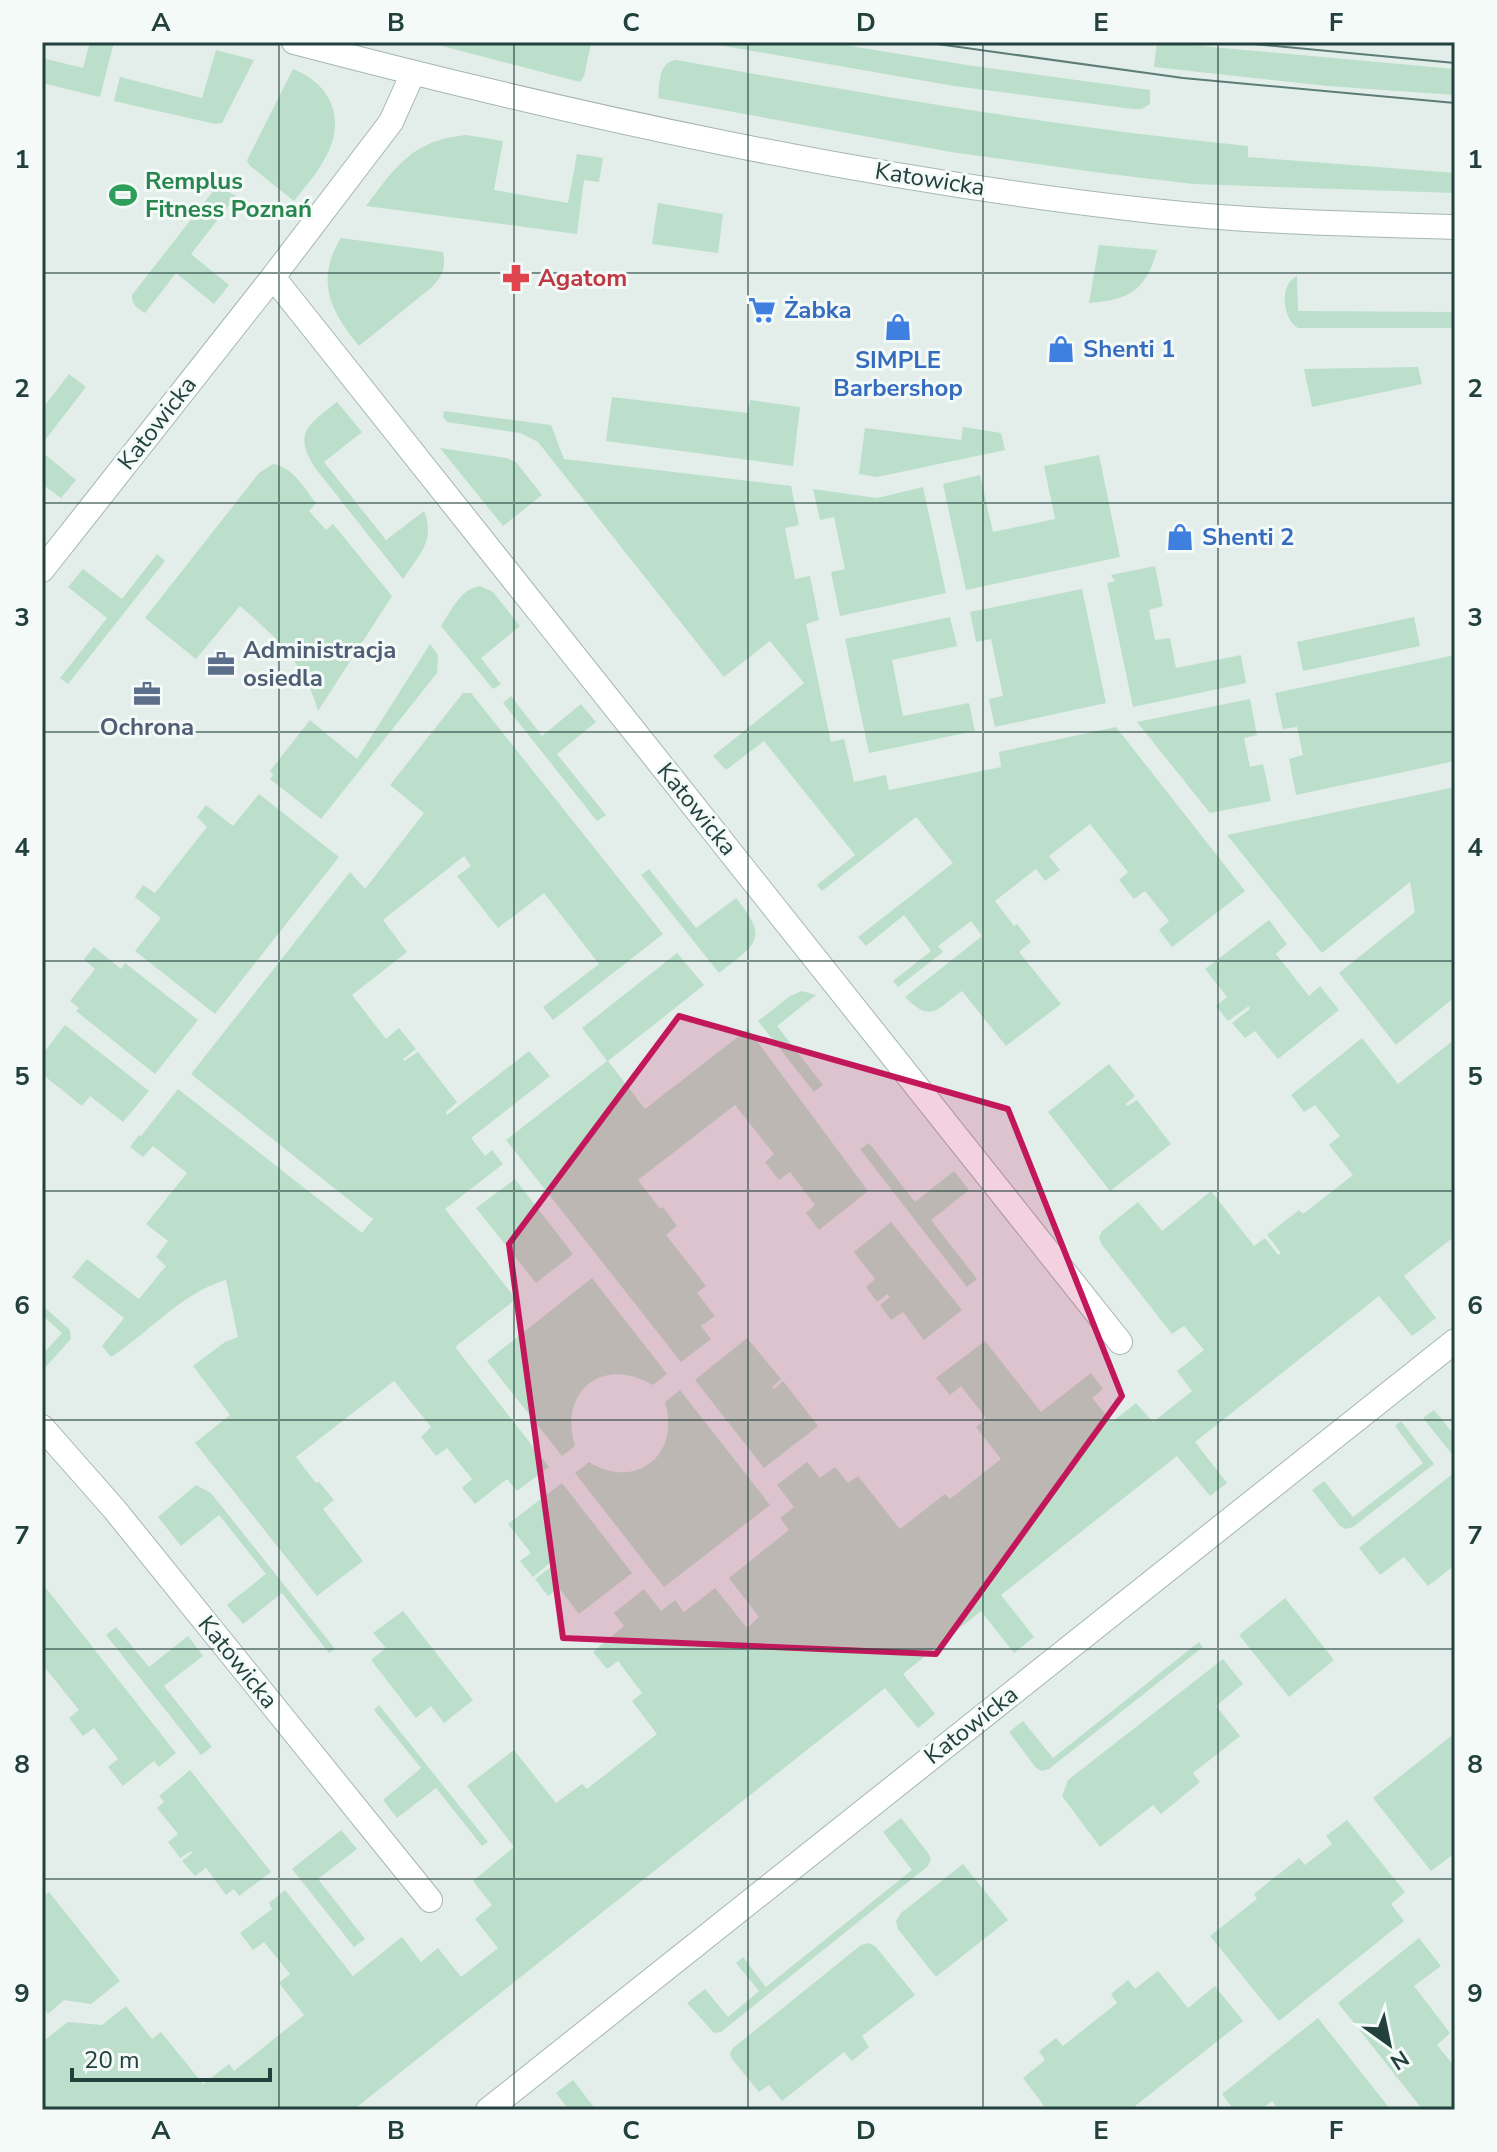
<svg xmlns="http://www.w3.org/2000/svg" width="1497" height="2152" font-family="'Nunito Sans',sans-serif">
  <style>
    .green { fill: #bbdfca }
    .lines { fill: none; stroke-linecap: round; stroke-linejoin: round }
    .street-casing { stroke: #a5b6b2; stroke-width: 26 }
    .street { stroke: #fff; stroke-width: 24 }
    .tram { stroke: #5d7b77; stroke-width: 2 }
    .marked { fill: #c2185b; fill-opacity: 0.2; stroke: #c2185b; stroke-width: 6; stroke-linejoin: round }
    .grid { fill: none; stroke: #22403c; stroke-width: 2; stroke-opacity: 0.55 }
    .labels { text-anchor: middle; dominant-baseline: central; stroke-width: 6; stroke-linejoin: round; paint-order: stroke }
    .street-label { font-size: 24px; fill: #22403c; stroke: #f4faf8 }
    .leisure-label { font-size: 24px; font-weight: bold; fill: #27864d; stroke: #f4faf8; text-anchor: start }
    .health-label { font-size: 24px; font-weight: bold; fill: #be3a42; stroke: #f4faf8; text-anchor: start }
    .shop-label { font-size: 24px; font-weight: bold; fill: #366cbe; stroke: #f4faf8; text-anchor: start }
    .service-label { font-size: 24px; font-weight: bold; fill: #4e5e75; stroke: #f4faf8; text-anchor: start }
    .neatline { fill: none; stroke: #22403c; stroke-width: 3 }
    .grid-label { font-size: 26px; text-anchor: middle; font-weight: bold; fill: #22403c }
  </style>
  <rect width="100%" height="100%" fill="#e3eeea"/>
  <!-- green -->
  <path class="green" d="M90 42H114L100 97 42 83V58L83 68Z
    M427 42H583L591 44 584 76 580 82Z
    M701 42H826L973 66 1150 90V104L1142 109H1133L954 86Z
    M1157 42 1455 69V95L1328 86 1154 67Z
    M216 50 254 60 222 123 215 124 114 101 120 77 202 98Z
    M676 60C866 94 1055 127 1248 146V157L1455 173V193L1193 184 1102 173 951 152 658 98C660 83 658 62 676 60Z
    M293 69C333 85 347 122 324 160 316 175 304 188 294 201L249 165 247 160Z
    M466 135 503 141 494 190 568 203 577 154 603 158 599 182 584 180 577 234 366 206C396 166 413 140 466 135Z
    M220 187 236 196 191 254 229 285 214 304 176 273 145 313C137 308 131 304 132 295L214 190Z
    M658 203 723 214 718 253 652 244Z
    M341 238 443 252C446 268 443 275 432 287L359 346C330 311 315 280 341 238Z
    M1099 245 1157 250C1146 290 1130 300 1089 303Z
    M1297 276 1298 311 1455 312V328H1298C1282 319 1279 284 1297 276Z
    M1418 367 1422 384 1312 407 1304 369Z
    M69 374 86 387 42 444V409Z
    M612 397 747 413 750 400 800 407 793 466 606 441Z
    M337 402 362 432 324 462 386 540 424 511C436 540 419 555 403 579L316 469C292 433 308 425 337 402Z
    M444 411 551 425 564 459 791 486 799 525 785 528 795 579 810 576 819 620 806 624 831 742 844 739 854 782 886 775 889 790 1001 767 999 752 1116 727 1245 891 1172 947 1159 930 1169 921 1145 891 1134 899 1119 880 1128 872 1090 824 1049 856 1060 870 1045 881 1036 869 995 901 1014 926 1017 924 1031 942 1019 952 1061 1004 1006 1046 962 991C937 1009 931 1024 905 997L982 936 971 921 938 946 943 952 898 987 893 981 931 951 904 915 866 946 858 937 953 863 916 817 822 891 817 885 855 855 764 741 726 770 713 756 804 683 770 641 724 677 538 442 520 433 447 422 443 417Z
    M963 427 1001 433 1005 450 877 477 859 474 865 428 961 440Z
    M440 448 506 458 516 462 542 495 503 526Z
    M42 452 76 480 61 498 42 484Z
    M1099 455 1120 557 966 590 943 484 980 475 993 532 1055 519 1044 466Z
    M273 464C293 467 305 489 316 503L309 511 326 530 333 524 392 596 318 711C306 665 275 636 240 606L196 659 145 618 259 473Z
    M923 487 946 593 840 616 831 572 845 569 834 517 820 520 813 489 877 498Z
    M157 554 165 561 68 684 60 678 107 618 68 587 83 569 122 599Z
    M1155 566 1163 606 1149 610 1155 640 1170 638 1176 668 1241 655 1246 683 1133 707 1107 583 1115 581 1111 575Z
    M480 586 493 592 520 626 481 658 501 684 493 689 441 626C452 610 460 589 480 586Z
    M1082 589 1106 703 995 727 989 699 1003 696 991 639 976 642 970 612Z
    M950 617 957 646 892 660 903 716 969 703 975 731 869 753 845 639Z
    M1414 617 1420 646 1303 671 1297 642Z
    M430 644 438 655 437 673 321 819 270 779 273 775 270 771 310 720 357 759Z
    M1455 655V696L1451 697 1455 715V761L1296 795 1289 759 1303 755 1297 727 1283 729 1275 693Z
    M463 693H471L663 934 553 1020 543 1007 599 964 544 893 498 928 457 876 471 866 464 856 383 920 407 952 352 995 386 1039 399 1028 416 1049 403 1059 404 1061 418 1052 457 1102 446 1112 447 1115 529 1051 550 1076 471 1138 485 1156 492 1150 503 1164 445 1209 516 1299 455 1347 549 1467 517 1491 507 1479 475 1504 462 1488 472 1479 447 1448 436 1456 421 1437 431 1427 394 1381 296 1457 316 1483 319 1482 334 1500 323 1509 363 1561 317 1596 195 1443 230 1415 193 1366 225 1342 238 1337 226 1280C181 1293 150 1332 111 1357L102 1346 124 1318 72 1277 87 1259 139 1299 166 1266 156 1257 168 1241 146 1224 187 1173 153 1146 143 1157 130 1147 139 1135 141 1136 178 1089 362 1233 373 1219 191 1074 350 872 365 889 424 813 390 785Z
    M511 696 542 736 581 704 596 722 557 754 606 815 597 821 503 703Z
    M1250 699 1257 735 1244 738 1250 767 1263 764 1271 801 1210 813 1137 722Z
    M1455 787V997L1396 1045 1339 973 1415 912 1410 882 1322 953 1227 835Z
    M259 794 339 857 215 1014 135 951 161 918 135 897 143 885 155 893 207 827 197 817 206 805 233 826Z
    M649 869 696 928 736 898C770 940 756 944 719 973L641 875Z
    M1269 920 1287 944 1276 954 1309 996 1320 986 1339 1010 1278 1059 1255 1031 1245 1038 1232 1023 1250 1009 1249 1006 1228 1021 1216 1006 1227 997 1205 969Z
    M94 947 121 969 125 963 198 1020 155 1074 76 1011 79 1008 70 1001 95 969 84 959Z
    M677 953 704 985 608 1061 645 1109 748 1029 868 1191 819 1230 806 1213 815 1205 790 1172 779 1180 765 1162 774 1154 735 1105 638 1180 660 1209 663 1207 677 1226 666 1235 706 1286 697 1293 715 1316 701 1326 711 1339 681 1362 506 1140 607 1061 582 1028Z
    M802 991 816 995 777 1026 823 1085 814 1092 758 1021 790 996Z
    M65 1025 149 1091 123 1122 90 1096 82 1106 42 1074V1055Z
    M1362 1038 1398 1084 1455 1039V1236L1404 1276 1436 1318 1412 1336 1379 1296 1195 1442 1227 1483 1210 1496 1177 1456 1001 1595 1034 1637 1014 1653 981 1611 903 1674 935 1714 918 1728 885 1688 353 2110H42V2042L68 2022 102 2025 126 2006 152 2039 161 2032 203 2084 229 2064 234 2071 304 2015 279 1983 290 1974 264 1942 253 1950 240 1933 272 1909 269 1903 285 1890 353 1976 402 1937 421 1962 438 1948 461 1977 498 1948 475 1919 492 1905 473 1881 514 1847 467 1786 514 1750 556 1803 582 1784 587 1789 657 1734 632 1701 642 1693 618 1661 607 1669 593 1652 624 1626 614 1613 644 1589 661 1611 675 1600 684 1612 715 1588 747 1628 759 1617 729 1578 789 1530 780 1518 794 1507 777 1485 807 1462 820 1478 835 1467 848 1483 858 1476 900 1529 945 1494 950 1499 1001 1459 976 1427 986 1418 961 1386 950 1395 936 1378 985 1341 1041 1412 1091 1373 1103 1389 1092 1398 1112 1422 1136 1403 1153 1422 1192 1391 1177 1371 1204 1350 1184 1326 1172 1334 1102 1245 1099 1238 1102 1231 1138 1202 1162 1231 1211 1191 1254 1246 1265 1238 1278 1255 1281 1253 1267 1235 1299 1210 1303 1214 1353 1175 1329 1145 1340 1136 1315 1105 1304 1112 1291 1095Z
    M1109 1064 1135 1096 1126 1104 1127 1106 1137 1100 1171 1144 1110 1191 1048 1112Z
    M869 1143 915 1202 954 1171 969 1190 931 1220 977 1279 967 1287 860 1149Z
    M515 1179 573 1254 536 1283 476 1208Z
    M891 1222 962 1310 924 1340 903 1312 891 1320 880 1305 890 1297 887 1294 877 1302 866 1287 875 1279 854 1252Z
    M592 1278 667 1374 653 1385C603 1355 558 1391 575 1446L562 1456 487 1361Z
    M42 1305 70 1330 71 1339 42 1371V1355L62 1333 42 1315Z
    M747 1338 781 1379 772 1387 774 1389 783 1381 818 1426 764 1468 695 1380Z
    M680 1390 770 1505 664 1587 575 1473 589 1462C636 1491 681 1455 665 1402Z
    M1434 1410 1451 1431 1455 1429V1458L1423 1418Z
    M1401 1421 1434 1464 1353 1527 1346 1529 1340 1526 1312 1490 1324 1481 1353 1517 1423 1463 1395 1426Z
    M1455 1472V1565L1428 1586 1404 1557 1380 1575 1359 1548Z
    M562 1483 632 1573 579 1614 559 1588 548 1596 535 1579 552 1566 550 1563 533 1577 520 1561 531 1553 508 1524Z
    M196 1485 211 1493 335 1649 329 1653 282 1593 243 1624 227 1605 266 1574 219 1515 181 1546 158 1517Z
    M42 1583 176 1753 159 1767 154 1761 123 1786 108 1767 118 1759 94 1728 83 1736 69 1718 79 1710 42 1664Z
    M1285 1598 1334 1660 1289 1697 1239 1635Z
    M403 1611 473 1700 444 1723 431 1706 416 1718 371 1660 386 1648 373 1633Z
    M116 1627 149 1667 188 1636 203 1656 164 1686 212 1747 201 1755 106 1635Z
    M1199 1642 1203 1647 1049 1769 1042 1771 1036 1768 1009 1732 1023 1721 1053 1758Z
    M1223 1659 1243 1684 1216 1706 1240 1736 1193 1773 1200 1782 1161 1814 1153 1805 1100 1847 1062 1796 1068 1780Z
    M379 1705 488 1842 482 1846 436 1788 397 1818 383 1800 421 1768 374 1710Z
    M1455 1733V1853L1431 1871 1373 1798Z
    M190 1770 271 1872 239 1896 234 1889 226 1895 206 1868 195 1876 182 1861 192 1853 191 1851 180 1858 168 1842 178 1834 157 1808 164 1802 159 1796Z
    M901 1818 928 1853 931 1859 928 1866 721 2032 714 2033 687 2003 705 1989 728 2017 759 1991 736 1963 743 1957 766 1987 912 1870 883 1832Z
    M1347 1820 1405 1892 1391 1904 1404 1921 1279 2021 1210 1936 1257 1899 1254 1894 1299 1858 1305 1865 1332 1844 1326 1836Z
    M341 1830 357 1849 318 1879 365 1939 354 1947 292 1869Z
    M963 1864 1008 1920 936 1977 898 1929 896 1921 901 1913Z
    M49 1892 120 1981 91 2004 64 2000 48 2014 42 2006V1898Z
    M1419 1938 1441 1966 1414 1986 1450 2033 1437 2045 1455 2067V2110H1423L1338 2003Z
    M869 1943 876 1947 915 1995 862 2036 869 2047 852 2061 844 2052 782 2101 769 2085 759 2092 732 2059 730 2053 733 2048 861 1945Z
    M1158 1971 1188 2008 1215 1986 1243 2021 1130 2110H1047L1023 2078 1045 2060 1039 2051 1056 2038 1063 2046 1117 2003 1111 1994 1128 1980 1135 1989Z
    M1318 2018 1391 2110H1279L1272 2101 1260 2110H1234L1222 2094Z
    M573 2080 596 2110H569L556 2093Z"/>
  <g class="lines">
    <!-- street casing -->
    <g class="street-casing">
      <path id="street" d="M294 42C576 116 863 179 1153 211 1253 222 1354 224 1455 227
        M273 277 1120 1342
        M42 570 273 277 391 122 413 73
        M42 1427 115 1510 430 1900
        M488 2110 1455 1341"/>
    </g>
    <!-- street -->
    <use href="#street" class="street"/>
    <!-- tram -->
    <path class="tram" d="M923 42 1183 78 1455 103
      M1232 42 1455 63"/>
  </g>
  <!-- marked area -->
  <path class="marked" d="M679 1016 1008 1109 1122 1396 936 1654 563 1638 509 1244Z"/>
  <!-- grid -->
  <path class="grid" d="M279 42V2110M514 42V2110M748 42V2110M983 42V2110M1218 42V2110M42 273H1455M42 503H1455M42 732H1455M42 961H1455M42 1191H1455M42 1420H1455M42 1649H1455M42 1879H1455"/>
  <!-- icons -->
  <defs>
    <g id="stadium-bare" transform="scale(2.16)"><path d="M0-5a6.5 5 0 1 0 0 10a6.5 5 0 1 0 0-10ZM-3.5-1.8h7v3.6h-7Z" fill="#2e9e5b" stroke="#f4faf8" stroke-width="2.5" paint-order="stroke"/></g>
    <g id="pharmacy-bare" transform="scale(2.16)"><path d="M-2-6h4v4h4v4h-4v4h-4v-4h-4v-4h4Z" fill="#e0444e" stroke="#f4faf8" stroke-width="2.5" paint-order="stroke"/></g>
    <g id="supermarket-bare" transform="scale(2.16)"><path d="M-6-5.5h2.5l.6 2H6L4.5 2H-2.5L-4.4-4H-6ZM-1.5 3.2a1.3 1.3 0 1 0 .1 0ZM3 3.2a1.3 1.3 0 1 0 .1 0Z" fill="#3f7fe0" stroke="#f4faf8" stroke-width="2.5" paint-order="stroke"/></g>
    <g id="shop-bare" transform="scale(2.16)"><path d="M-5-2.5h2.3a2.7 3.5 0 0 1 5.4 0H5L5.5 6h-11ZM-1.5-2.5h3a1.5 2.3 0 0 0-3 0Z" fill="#3f7fe0" stroke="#f4faf8" stroke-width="2.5" paint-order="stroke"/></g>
    <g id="office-bare" transform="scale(2.16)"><path d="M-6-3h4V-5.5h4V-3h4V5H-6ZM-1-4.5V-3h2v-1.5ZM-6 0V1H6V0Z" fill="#5c6f8a" stroke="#f4faf8" stroke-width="2.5" paint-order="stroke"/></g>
  </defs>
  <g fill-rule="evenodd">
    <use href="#stadium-bare" x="123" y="195"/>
    <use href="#pharmacy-bare" x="516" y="278"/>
    <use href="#supermarket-bare" x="762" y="310"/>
    <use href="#shop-bare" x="898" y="327"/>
    <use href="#shop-bare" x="1061" y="349"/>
    <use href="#shop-bare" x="1180" y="537"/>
    <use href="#office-bare" x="221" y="664"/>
    <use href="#office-bare" x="147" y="694"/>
  </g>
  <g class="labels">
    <!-- street labels -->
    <g class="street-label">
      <text transform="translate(930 179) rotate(9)">Katowicka</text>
      <text transform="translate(157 423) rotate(-52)">Katowicka</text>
      <text transform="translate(697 809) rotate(51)">Katowicka</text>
      <text transform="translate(238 1662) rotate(51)">Katowicka</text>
      <text transform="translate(971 1725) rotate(-38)">Katowicka</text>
    </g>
    <!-- leisure labels -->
    <g class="leisure-label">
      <text x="145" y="181">Remplus<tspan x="145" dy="28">Fitness Poznań</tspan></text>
    </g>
    <!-- health labels -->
    <g class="health-label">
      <text x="538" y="278">Agatom</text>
    </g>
    <!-- shop labels -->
    <g class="shop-label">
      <text x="784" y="310">Żabka</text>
      <text x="1083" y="349">Shenti 1</text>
      <text x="898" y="360" text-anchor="middle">SIMPLE<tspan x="898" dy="28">Barbershop</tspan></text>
      <text x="1202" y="537">Shenti 2</text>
    </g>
    <!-- service labels -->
    <g class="service-label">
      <text x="243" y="650">Administracja<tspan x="243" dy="28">osiedla</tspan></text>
      <text x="147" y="727" text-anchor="middle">Ochrona</text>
    </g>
  </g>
  <!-- border -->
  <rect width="1497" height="2152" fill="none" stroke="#f4faf8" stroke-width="88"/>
  <!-- north arrow -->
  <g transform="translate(1389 2044) rotate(147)" stroke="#f4faf8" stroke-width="6" paint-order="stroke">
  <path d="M0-6L14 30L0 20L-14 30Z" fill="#22403c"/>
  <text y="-12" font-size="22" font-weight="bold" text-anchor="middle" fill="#22403c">N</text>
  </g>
  <!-- scale -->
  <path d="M72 2068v12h198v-12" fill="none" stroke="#22403c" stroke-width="4"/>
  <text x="84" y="2068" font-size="24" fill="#22403c" stroke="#f4faf8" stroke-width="6" paint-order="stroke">20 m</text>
  <rect x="44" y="44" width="1409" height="2064" class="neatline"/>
  <g class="grid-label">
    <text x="161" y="31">A</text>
    <text x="396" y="31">B</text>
    <text x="631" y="31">C</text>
    <text x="866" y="31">D</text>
    <text x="1101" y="31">E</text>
    <text x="1336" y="31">F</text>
    <text x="22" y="168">1</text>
    <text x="1475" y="168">1</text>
    <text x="22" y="397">2</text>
    <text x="1475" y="397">2</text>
    <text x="22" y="626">3</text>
    <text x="1475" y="626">3</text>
    <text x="22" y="856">4</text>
    <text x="1475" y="856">4</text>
    <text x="22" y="1085">5</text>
    <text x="1475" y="1085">5</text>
    <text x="22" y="1314">6</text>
    <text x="1475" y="1314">6</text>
    <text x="22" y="1544">7</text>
    <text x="1475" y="1544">7</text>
    <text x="22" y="1773">8</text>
    <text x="1475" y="1773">8</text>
    <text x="22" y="2002">9</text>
    <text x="1475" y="2002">9</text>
    <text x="161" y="2139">A</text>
    <text x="396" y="2139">B</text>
    <text x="631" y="2139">C</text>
    <text x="866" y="2139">D</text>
    <text x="1101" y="2139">E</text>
    <text x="1336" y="2139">F</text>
  </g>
</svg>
